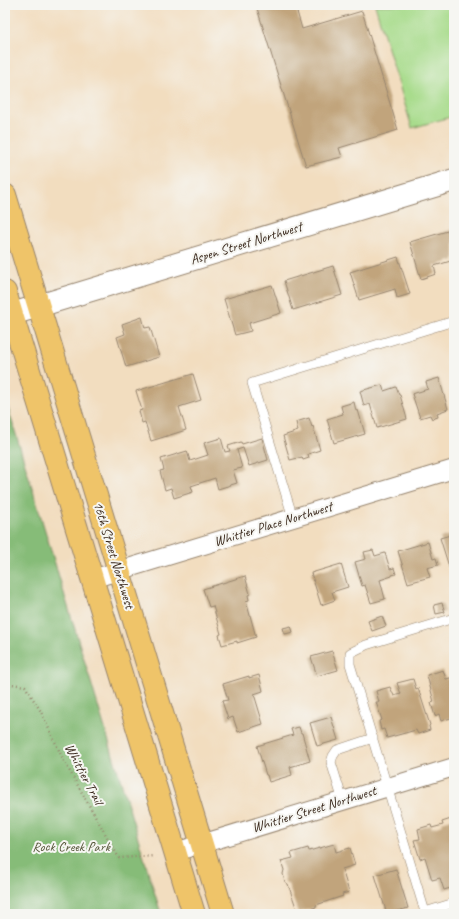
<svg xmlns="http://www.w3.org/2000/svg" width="459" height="919" font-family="Caveat,sans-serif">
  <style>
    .green { fill: #a8dc8c; stroke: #728355 }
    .forest { fill: #86bc78; stroke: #60734b }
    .building { fill: #c1a47c }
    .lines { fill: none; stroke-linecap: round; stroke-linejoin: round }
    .service-casing { stroke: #96846e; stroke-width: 10 }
    .minor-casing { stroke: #96846e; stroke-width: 20 }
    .tertiary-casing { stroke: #96846e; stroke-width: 24 }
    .primary-casing { stroke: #96846e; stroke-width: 24 }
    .path { stroke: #96846e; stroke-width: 2.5; stroke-dasharray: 1 3; stroke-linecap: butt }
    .service { stroke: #fff; stroke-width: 9 }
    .minor { stroke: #fff; stroke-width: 18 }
    .tertiary { stroke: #fff; stroke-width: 22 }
    .primary { stroke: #efc469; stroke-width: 22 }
    .labels { text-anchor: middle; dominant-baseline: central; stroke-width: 4; stroke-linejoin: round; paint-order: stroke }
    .street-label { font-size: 14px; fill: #3b2a1e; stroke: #f6f6f2 }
    .park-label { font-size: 14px; fill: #56563a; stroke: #f6f6f2 }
  </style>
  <rect width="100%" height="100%" fill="#f6f6f2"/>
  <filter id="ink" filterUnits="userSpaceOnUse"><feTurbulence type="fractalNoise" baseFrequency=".025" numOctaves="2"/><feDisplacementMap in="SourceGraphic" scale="8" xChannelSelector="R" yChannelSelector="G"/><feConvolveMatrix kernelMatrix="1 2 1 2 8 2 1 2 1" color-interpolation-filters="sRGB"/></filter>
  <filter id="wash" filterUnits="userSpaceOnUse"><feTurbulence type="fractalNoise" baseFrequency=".012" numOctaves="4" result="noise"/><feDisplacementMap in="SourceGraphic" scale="16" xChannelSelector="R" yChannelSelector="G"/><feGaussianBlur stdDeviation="0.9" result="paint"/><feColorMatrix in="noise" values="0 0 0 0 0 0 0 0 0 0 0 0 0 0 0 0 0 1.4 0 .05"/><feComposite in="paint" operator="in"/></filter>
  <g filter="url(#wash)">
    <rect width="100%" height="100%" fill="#f2ddbf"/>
    <!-- green -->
    <path class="green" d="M375 5H454V116L412 128Z"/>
    <!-- forest -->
    <path class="forest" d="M5 398 161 914H5Z"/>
    <g id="blocks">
      <!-- building -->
      <path class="building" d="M256 5H295L302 29 362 11 398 130 339 148 342 157 306 166Z
        M454 229V260L434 266 436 274 421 279 410 242Z
        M398 257 410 294 397 298 395 289 359 300 350 272Z
        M333 266 342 295 293 310 284 281Z
        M272 285 281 313 249 323 251 331 235 335 224 299Z
        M142 317 145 328 150 327 159 357 126 367 117 337 125 334 122 324Z
        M193 374 201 400 179 407 186 430 151 441 145 422 142 423 139 411 142 410 136 391Z
        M439 378 448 409 437 413 438 417 432 419 430 415 420 418 412 394 428 389 426 382Z
        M382 385 384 391 396 387 399 395H400L407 419 377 428 370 404 364 406 360 391Z
        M354 402 356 411 358 410 365 434 334 443 327 419 343 414 341 406Z
        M309 418 312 427 313 426 320 450 308 454 309 458 303 460 302 457 290 460 283 436 298 431 296 422Z
        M221 438 225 452 230 451 228 446 241 442 242 444 262 438 268 460 249 466 243 448 237 450 242 468 233 470 237 483 218 489 215 478 191 486 193 492 174 498 171 488 165 490 160 471 164 470 161 459 187 451 190 461 208 455 204 443Z
        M454 534V569L450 570 440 538Z
        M428 542 433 559 436 558 438 565 427 568 430 577 408 583 398 551Z
        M373 550 375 556 385 553 390 569 394 568 396 574 392 575V576L380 580 385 599 371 603 365 585 362 586 355 562 366 559 364 552Z
        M341 564 348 587 332 592 335 600 321 605 311 573Z
        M245 576 250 594 248 595 249 600 246 601 256 637 237 643V641L222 645 219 635 221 634 213 606 209 607 203 589Z
        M442 603 445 612 436 614 434 605Z
        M382 616 386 626 372 631 368 621Z
        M291 626 293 632 285 634 283 628Z
        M332 651 338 670 317 676 311 657Z
        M443 670 446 679 454 677V717L441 721 439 714 435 716 431 703 434 702 427 675Z
        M259 675 263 691 254 694 263 724 238 732 233 717 228 719 222 701 228 700 223 684 249 676V678Z
        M413 679 416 689 418 688 430 725 429 726 430 730 418 734 416 730 387 738 384 729 381 730 379 721 382 720 376 702H379L376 691 390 687 394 696 397 695 401 694 397 683Z
        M331 717 338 740 317 746 310 723Z
        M299 727 301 733H302L310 761 290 767 292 775 269 782 267 775H266L257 746 293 735 291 729Z
        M454 818V876L452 877 454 887 444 890 440 878 432 880 425 857 420 859 414 840 420 839 418 829 431 825 432 828 443 825 442 822Z
        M334 844 336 852 350 848 355 865 342 869 349 892 342 894 343 896 316 905V907L298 913 288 884 285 882 283 874 284 870 281 861 293 858 291 853 308 848 309 851Z
        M396 869 408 908 387 914 375 875Z"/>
    </g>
  </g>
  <g filter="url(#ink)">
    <use href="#blocks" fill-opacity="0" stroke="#96846e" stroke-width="1"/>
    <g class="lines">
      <!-- service casing -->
      <g class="service-casing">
        <path id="service" d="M293 518 252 383 454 321
          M343 801 331 762 333 756 337 750 373 738
          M425 912 350 664V653L366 645 454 618
          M426 914 425 912 454 903"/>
      </g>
      <!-- minor casing -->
      <g class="minor-casing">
        <path id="minor" d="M92 579 454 469
          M175 852 454 767"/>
      </g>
      <!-- tertiary casing -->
      <g class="tertiary-casing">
        <path id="tertiary" d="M12 314 454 180"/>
      </g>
      <!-- primary casing -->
      <g class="primary-casing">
        <path id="primary" d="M5 195 223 914
          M5 292 194 914"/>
      </g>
      <!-- path -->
      <path class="path" d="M5 683 25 686 40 710 64 761 89 805 119 858 154 856"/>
      <!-- service -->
      <use href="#service" class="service"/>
      <!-- minor -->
      <use href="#minor" class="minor"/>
      <!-- tertiary -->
      <use href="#tertiary" class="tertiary"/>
      <!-- primary -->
      <use href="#primary" class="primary"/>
    </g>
  </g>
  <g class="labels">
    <!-- street labels -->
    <g class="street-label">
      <text transform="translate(246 243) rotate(-17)">Aspen Street Northwest</text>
      <text transform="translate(273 524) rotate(-17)">Whittier Place Northwest</text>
      <text transform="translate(114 555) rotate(73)">16th Street Northwest</text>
      <text transform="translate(84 774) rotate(62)">Whittier Trail</text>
      <text transform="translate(314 809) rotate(-17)">Whittier Street Northwest</text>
    </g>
    <!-- park labels -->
    <g class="park-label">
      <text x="71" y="846">Rock Creek Park</text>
    </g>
  </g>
  <!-- margin -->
  <rect width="459" height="919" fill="none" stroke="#f6f6f2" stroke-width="20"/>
</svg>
